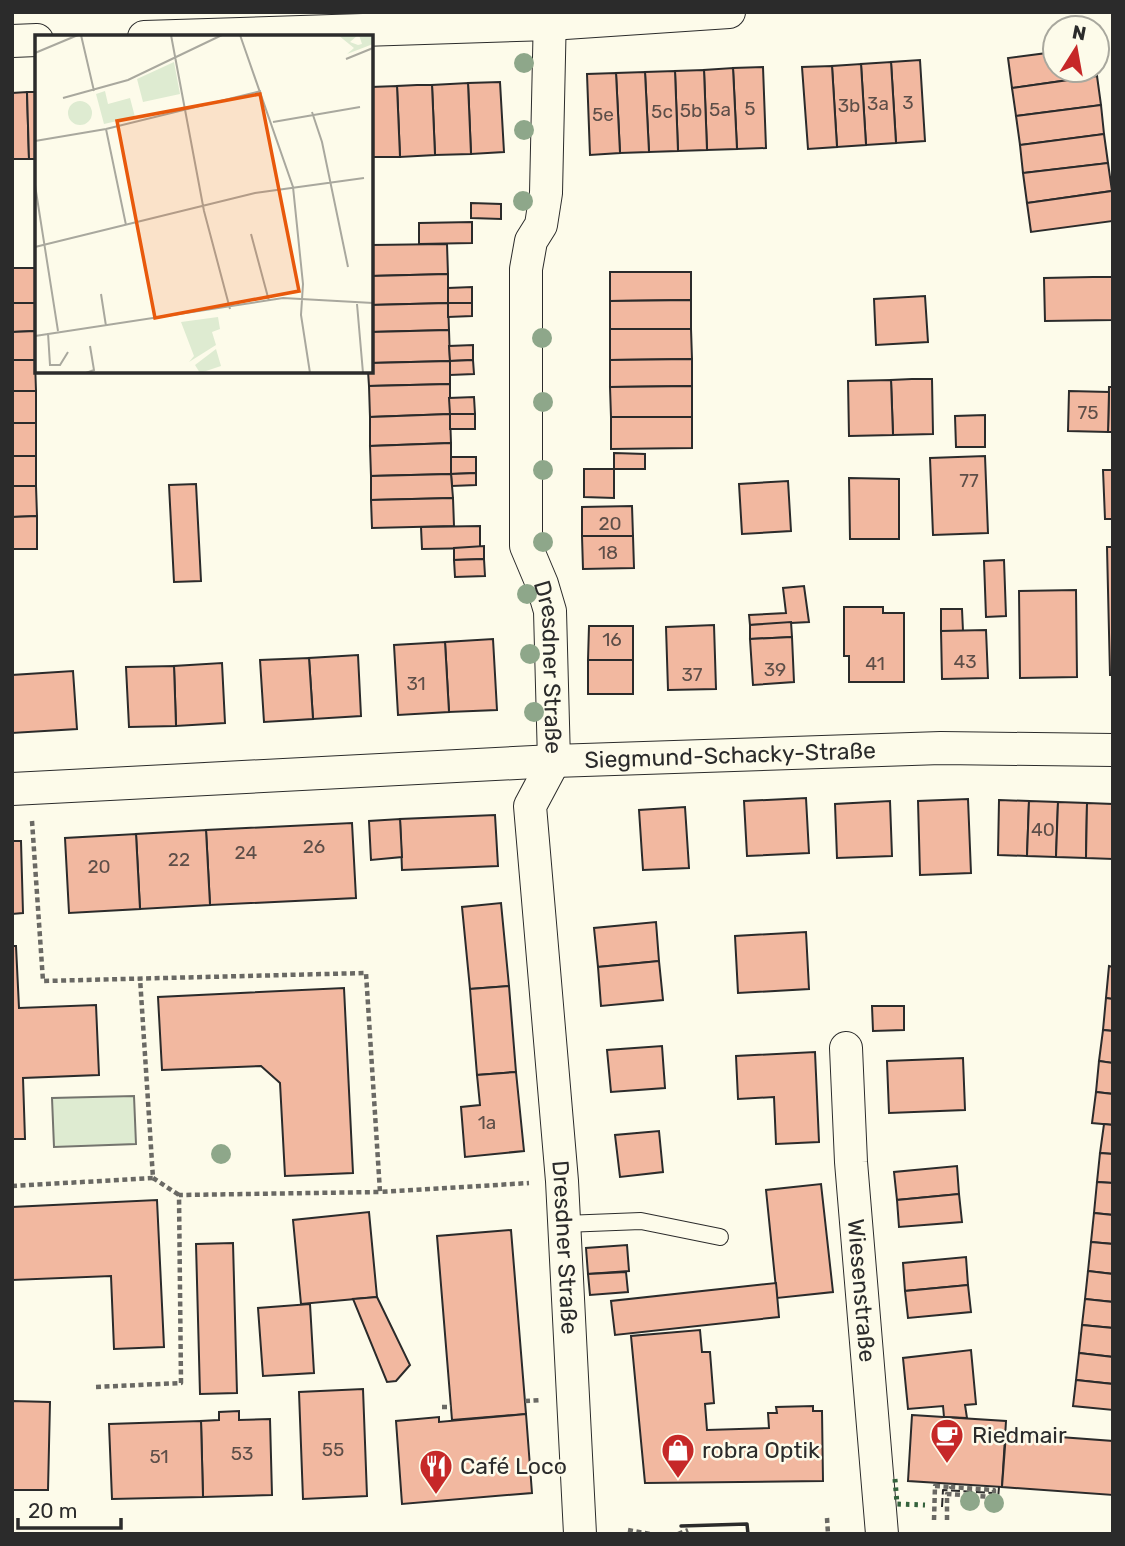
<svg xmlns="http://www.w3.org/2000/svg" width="1125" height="1546" viewBox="0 0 1125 1546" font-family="Rubik,sans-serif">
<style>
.green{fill:#deebd1;stroke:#74746e;stroke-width:2}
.building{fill:#f2b8a0;stroke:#2b2b2b;stroke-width:2}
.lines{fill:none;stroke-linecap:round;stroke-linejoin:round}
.lane-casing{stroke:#2b2b2b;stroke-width:18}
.street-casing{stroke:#2b2b2b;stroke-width:34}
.path{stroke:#6a6964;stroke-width:4.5;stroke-dasharray:5 3.5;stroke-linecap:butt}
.lane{stroke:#fdfbea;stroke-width:16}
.street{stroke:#fdfbea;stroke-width:32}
.hedge{stroke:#34623c;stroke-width:5;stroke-dasharray:3.5 5;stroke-linecap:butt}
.fence{stroke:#2b2b2b;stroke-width:2;stroke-dasharray:9 3.5;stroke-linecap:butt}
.wall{stroke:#2b2b2b;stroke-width:3.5}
.tree{fill:#8ea78a}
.labels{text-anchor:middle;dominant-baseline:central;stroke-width:5;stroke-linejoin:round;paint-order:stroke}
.number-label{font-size:19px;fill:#5d4e48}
.street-label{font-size:23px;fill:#2b2b2b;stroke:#fdfbea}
.poi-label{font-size:23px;fill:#2b2b2b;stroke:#fdfbea;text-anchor:start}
.inset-road{fill:none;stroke:#a9a89e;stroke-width:2}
.view{fill:#e8590c;fill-opacity:0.15;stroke:#e8590c;stroke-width:3.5}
.inset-edge{fill:none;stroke:#2b2b2b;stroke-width:3.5}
</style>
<rect width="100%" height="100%" fill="#fdfbea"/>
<!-- green -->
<path class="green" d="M 134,1096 L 136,1144 L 54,1147 L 52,1098 Z"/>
<!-- building -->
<g class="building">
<path d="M 1055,52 L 1055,70 L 1096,70 L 1097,76 L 1012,88 L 1008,58 Z"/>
<path d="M 920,60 L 925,141 L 896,143 L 891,62 Z"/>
<path d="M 891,62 L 896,143 L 866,145 L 861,64 Z"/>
<path d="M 861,64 L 866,145 L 837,147 L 832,66 Z"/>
<path d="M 832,66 L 837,147 L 808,149 L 802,67 Z"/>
<path d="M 763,67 L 766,148 L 737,149 L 733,68 Z"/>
<path d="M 733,68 L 737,149 L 707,150 L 704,70 Z"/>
<path d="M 704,70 L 707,150 L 678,151 L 675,71 Z"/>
<path d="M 675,71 L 678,151 L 649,152 L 645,72 Z"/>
<path d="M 645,72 L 649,152 L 620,153 L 616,73 Z"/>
<path d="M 616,73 L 620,153 L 590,155 L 587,74 Z"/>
<path d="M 1097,76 L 1101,105 L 1016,116 L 1012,88 Z"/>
<path d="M 500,82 L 504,152 L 471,154 L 468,83 Z"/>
<path d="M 468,83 L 471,154 L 435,155 L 432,85 Z"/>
<path d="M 417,85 L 432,85 L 435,155 L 400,157 L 397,86 Z"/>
<path d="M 397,86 L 400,157 L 371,157 L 371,87 Z"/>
<path d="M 27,92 L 29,159 L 12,159 L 12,93 Z"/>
<path d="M 27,92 L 37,92 L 37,159 L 29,159 Z"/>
<path d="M 1101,105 L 1104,134 L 1020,145 L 1016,116 Z"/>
<path d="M 1104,134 L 1108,163 L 1023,173 L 1020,145 Z"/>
<path d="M 1108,163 L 1112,191 L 1027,203 L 1023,173 Z"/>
<path d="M 1112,191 L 1113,221 L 1031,232 L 1027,203 Z"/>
<path d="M 471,203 L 501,204 L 501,219 L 471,218 Z"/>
<path d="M 472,222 L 472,243 L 419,244 L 419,223 Z"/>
<path d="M 447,244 L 448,274 L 371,276 L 371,245 Z"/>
<rect x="12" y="268" width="23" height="35"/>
<path d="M 610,272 L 691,272 L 691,300 L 610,301 Z"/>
<path d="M 448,274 L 448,303 L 371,305 L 371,276 Z"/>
<path d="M 1093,277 L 1113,277 L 1113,320 L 1045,321 L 1044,278 Z"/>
<path d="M 472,287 L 472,303 L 448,303 L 448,288 Z"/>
<path d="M 925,296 L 928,342 L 876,345 L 874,299 Z"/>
<path d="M 691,300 L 691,329 L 610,329 L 610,301 Z"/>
<path d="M 12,303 L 35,303 L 35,331 L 12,332 Z"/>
<path d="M 448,303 L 449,330 L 371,332 L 371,305 Z"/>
<path d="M 448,303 L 472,303 L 472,316 L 448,317 Z"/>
<path d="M 610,329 L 691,329 L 692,359 L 610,360 Z"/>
<path d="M 449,330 L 450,361 L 371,363 L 371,332 Z"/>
<path d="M 35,331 L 35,360 L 12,360 L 12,332 Z"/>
<path d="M 473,345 L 473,360 L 450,361 L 449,346 Z"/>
<path d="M 692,359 L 692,386 L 610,387 L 610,360 Z"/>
<path d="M 12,360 L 35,360 L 36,391 L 12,391 Z"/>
<path d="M 473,360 L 474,374 L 450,375 L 450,361 Z"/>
<path d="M 450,361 L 450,384 L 369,386 L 368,371 L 371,371 L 371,363 Z"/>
<path d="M 912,379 L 932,379 L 933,434 L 893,435 L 891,380 Z"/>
<path d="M 891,380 L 893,435 L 849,436 L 848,381 Z"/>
<path d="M 450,384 L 450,414 L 370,417 L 369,386 Z"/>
<path d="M 692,386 L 692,417 L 611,417 L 610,387 Z"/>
<path d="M 1109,387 L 1113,387 L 1113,432 L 1108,432 Z"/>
<rect x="12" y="391" width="24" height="32"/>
<path d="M 1069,391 L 1109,392 L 1108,432 L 1068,431 Z"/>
<path d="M 474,397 L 475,414 L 450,414 L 449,398 Z"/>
<path d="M 450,414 L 451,443 L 370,446 L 370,417 Z"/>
<rect x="450" y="414" width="25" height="15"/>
<path d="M 985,415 L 985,447 L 956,447 L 955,416 Z"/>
<path d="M 611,417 L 692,417 L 692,448 L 611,449 Z"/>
<rect x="12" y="423" width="24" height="33"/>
<path d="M 451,443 L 451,474 L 371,476 L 370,446 Z"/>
<path d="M 614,453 L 645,454 L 645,469 L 614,469 Z"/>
<rect x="12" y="456" width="24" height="30"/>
<path d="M 985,456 L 988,533 L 933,535 L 930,458 Z"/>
<path d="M 451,457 L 476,457 L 476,473 L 451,474 Z"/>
<path d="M 584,469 L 614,469 L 614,498 L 584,497 Z"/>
<path d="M 1103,470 L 1113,470 L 1113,519 L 1105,519 Z"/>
<path d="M 476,473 L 476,485 L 452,486 L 451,474 Z"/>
<path d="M 451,474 L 453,498 L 371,500 L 371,476 Z"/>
<path d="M 849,478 L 899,479 L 899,539 L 850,539 Z"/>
<path d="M 788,481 L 791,531 L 742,534 L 739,484 Z"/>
<path d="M 196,484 L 201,581 L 174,582 L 169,485 Z"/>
<path d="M 12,486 L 36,486 L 37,516 L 12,517 Z"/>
<path d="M 453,498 L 454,526 L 372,528 L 371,500 Z"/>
<path d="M 632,506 L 633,536 L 582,536 L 582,507 Z"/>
<path d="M 37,516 L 37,549 L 12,549 L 12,517 Z"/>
<path d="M 480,526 L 480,548 L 422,549 L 421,527 Z"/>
<path d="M 582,536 L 633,536 L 634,568 L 583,569 Z"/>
<path d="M 484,546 L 484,559 L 454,560 L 454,548 Z"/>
<path d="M 1107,547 L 1113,547 L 1113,675 L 1110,675 Z"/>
<path d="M 484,559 L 485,576 L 455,577 L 454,560 Z"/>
<path d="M 1004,560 L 1006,616 L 986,617 L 984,561 Z"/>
<path d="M 804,586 L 809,622 L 750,625 L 749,615 L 786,613 L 783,588 Z"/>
<path d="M 1076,590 L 1077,677 L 1020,678 L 1019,591 Z"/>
<path d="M 844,607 L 883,607 L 883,613 L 904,613 L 904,682 L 849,682 L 849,656 L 844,656 Z"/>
<path d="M 941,609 L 962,609 L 963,631 L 941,631 Z"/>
<path d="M 791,622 L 792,637 L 750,639 L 750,625 Z"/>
<path d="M 714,625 L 716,689 L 668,690 L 666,627 Z"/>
<path d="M 589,626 L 633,626 L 633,660 L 588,660 Z"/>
<path d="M 986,630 L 988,678 L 942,679 L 941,631 Z"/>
<path d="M 792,637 L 794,682 L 753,685 L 750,639 Z"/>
<path d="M 493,639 L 497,710 L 449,712 L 445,642 Z"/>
<path d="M 445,642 L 449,712 L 398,715 L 394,645 Z"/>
<path d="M 358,655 L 361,716 L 313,719 L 309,658 Z"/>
<path d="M 309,658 L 313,719 L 264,722 L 260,660 Z"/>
<rect x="588" y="660" width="45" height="34"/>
<path d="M 222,663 L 225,723 L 176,726 L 174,666 Z"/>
<path d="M 174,666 L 176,726 L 129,727 L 126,667 Z"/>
<path d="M 73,671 L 77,729 L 12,733 L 12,675 Z"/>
<path d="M 806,798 L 809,853 L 747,856 L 744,801 Z"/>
<path d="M 968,799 L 971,873 L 920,875 L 918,801 Z"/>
<path d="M 999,800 L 1029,801 L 1027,856 L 998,855 Z"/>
<path d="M 890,801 L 892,856 L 837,858 L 835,804 Z"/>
<path d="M 1029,801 L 1058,802 L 1056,857 L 1027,856 Z"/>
<path d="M 1058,802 L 1087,803 L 1086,858 L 1056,857 Z"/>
<path d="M 1087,803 L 1113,804 L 1113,859 L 1086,858 Z"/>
<path d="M 685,807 L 689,868 L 643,870 L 639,810 Z"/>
<path d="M 495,815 L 498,866 L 402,870 L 400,819 Z"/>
<path d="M 400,819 L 402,857 L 371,860 L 369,821 Z"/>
<path d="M 352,823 L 356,898 L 210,905 L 206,830 Z"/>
<path d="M 206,830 L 210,905 L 140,909 L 136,834 Z"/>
<path d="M 136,834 L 140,909 L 69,913 L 65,838 Z"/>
<path d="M 12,841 L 21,841 L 23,913 L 12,914 Z"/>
<path d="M 501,903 L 509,986 L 470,989 L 462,907 Z"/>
<path d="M 656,922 L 659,961 L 598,967 L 594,928 Z"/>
<path d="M 806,932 L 809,989 L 738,993 L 735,936 Z"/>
<path d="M 12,946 L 16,946 L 19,1008 L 96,1005 L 99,1075 L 23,1078 L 25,1139 L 12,1139 Z"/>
<path d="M 659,961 L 663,1000 L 601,1006 L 598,967 Z"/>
<path d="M 1109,966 L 1113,967 L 1113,999 L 1106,998 Z"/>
<path d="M 509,986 L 516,1072 L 477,1075 L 470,989 Z"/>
<path d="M 344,988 L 353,1173 L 285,1176 L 280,1083 L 261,1066 L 162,1070 L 158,997 Z"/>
<path d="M 1106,998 L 1113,999 L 1113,1031 L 1103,1030 Z"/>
<path d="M 872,1006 L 904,1006 L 904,1030 L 873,1031 Z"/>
<path d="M 1103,1030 L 1113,1031 L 1113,1063 L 1099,1061 Z"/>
<path d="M 662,1046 L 665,1088 L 611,1092 L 607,1050 Z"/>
<path d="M 815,1052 L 819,1142 L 776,1144 L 774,1097 L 738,1099 L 736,1056 Z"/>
<path d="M 963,1058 L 965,1110 L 889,1113 L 887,1061 Z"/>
<path d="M 1099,1061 L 1113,1063 L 1113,1094 L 1096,1092 Z"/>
<path d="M 516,1072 L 524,1151 L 465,1157 L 461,1107 L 480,1105 L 477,1075 Z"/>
<path d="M 1096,1092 L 1113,1094 L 1113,1125 L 1092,1123 Z"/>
<path d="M 1104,1124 L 1113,1125 L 1113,1154 L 1100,1153 Z"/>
<path d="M 659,1131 L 663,1172 L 620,1177 L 615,1135 Z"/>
<path d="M 1100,1153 L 1113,1154 L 1113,1183 L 1097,1182 Z"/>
<path d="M 957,1166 L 959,1194 L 897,1200 L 894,1172 Z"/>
<path d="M 1097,1182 L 1113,1183 L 1113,1215 L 1094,1213 Z"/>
<path d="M 821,1184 L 833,1292 L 777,1298 L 766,1190 Z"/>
<path d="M 959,1194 L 962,1222 L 899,1227 L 897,1200 Z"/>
<path d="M 157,1200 L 164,1347 L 114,1349 L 111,1276 L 12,1280 L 12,1207 Z"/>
<path d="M 369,1212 L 377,1297 L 301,1304 L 293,1220 Z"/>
<path d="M 1094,1213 L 1113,1215 L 1113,1244 L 1091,1242 Z"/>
<path d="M 511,1230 L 526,1414 L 452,1420 L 437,1236 Z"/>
<path d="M 1091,1242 L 1113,1244 L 1113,1274 L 1088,1271 Z"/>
<path d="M 233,1243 L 237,1393 L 200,1394 L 196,1244 Z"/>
<path d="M 627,1245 L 629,1271 L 588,1274 L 586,1248 Z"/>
<path d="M 966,1257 L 968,1285 L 905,1291 L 903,1263 Z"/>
<path d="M 1088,1271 L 1113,1274 L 1113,1302 L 1085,1299 Z"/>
<path d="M 626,1272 L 628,1292 L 590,1295 L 588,1274 Z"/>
<path d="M 776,1283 L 779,1317 L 615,1335 L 611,1301 Z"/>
<path d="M 968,1285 L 971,1312 L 908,1318 L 905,1291 Z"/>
<path d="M 377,1297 L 410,1365 L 396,1381 L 387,1382 L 353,1299 Z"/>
<path d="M 1085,1299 L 1113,1302 L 1113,1328 L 1082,1325 Z"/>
<path d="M 310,1304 L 314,1373 L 263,1376 L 258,1308 Z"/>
<path d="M 1082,1325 L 1113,1328 L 1113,1357 L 1079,1353 Z"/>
<path d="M 700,1330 L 702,1352 L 710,1352 L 714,1403 L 705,1404 L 707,1430 L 769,1428 L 768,1413 L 777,1413 L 776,1407 L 813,1406 L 813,1411 L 822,1411 L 823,1481 L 645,1483 L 631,1336 Z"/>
<path d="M 971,1350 L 976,1404 L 965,1405 L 967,1418 L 944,1417 L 943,1406 L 908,1409 L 903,1358 Z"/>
<path d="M 1079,1353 L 1113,1357 L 1113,1384 L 1076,1380 Z"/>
<path d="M 1076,1380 L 1113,1384 L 1113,1410 L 1073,1406 Z"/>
<path d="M 363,1389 L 367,1496 L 303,1499 L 299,1392 Z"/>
<path d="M 12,1401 L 50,1402 L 48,1490 L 12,1490 Z"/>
<path d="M 239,1411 L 239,1420 L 270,1419 L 272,1495 L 203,1497 L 201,1421 L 219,1420 L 219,1412 Z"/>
<path d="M 526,1414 L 532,1493 L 402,1504 L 396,1421 L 439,1417 L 439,1422 Z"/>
<path d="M 912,1415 L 1006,1421 L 1002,1487 L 908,1481 Z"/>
<path d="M 201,1421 L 203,1497 L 112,1499 L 109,1424 Z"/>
<path d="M 1006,1433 L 1113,1441 L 1113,1495 L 1002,1487 Z"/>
</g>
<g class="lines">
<defs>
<path id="lane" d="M 564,1224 L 641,1221 L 720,1237"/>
<g id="street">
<path id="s1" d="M 550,12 L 546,193 L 541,225 L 531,241 L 526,269 L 526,546 L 542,584 L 550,611 L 554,761 L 530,806 L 562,1181 L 580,1534"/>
<path d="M 144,37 L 550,24 L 729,12"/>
<path d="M 12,41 L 37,40"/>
<path id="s2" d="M 12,789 L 554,761 L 941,748 L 1113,750"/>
<path id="s3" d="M 846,1048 L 851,1162 L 882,1534"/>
</g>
</defs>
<!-- lane casing -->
<use href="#lane" class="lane-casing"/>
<!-- street casing -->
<use href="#street" class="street-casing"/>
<!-- path -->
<g class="path">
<path d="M 32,821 L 43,981 L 366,973 L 380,1192 L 529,1183"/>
<path d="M 153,1178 L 179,1195"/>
<path d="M 12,1186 L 153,1178 L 140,978"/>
<path d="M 96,1387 L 181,1383 L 179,1195 L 380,1192"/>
<path d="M 525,1401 L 541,1400"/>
<path d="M 442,1407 L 451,1407"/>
<path d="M 827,1518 L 828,1534"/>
<path d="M 934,1520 L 935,1486 L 951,1487"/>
<path d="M 947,1520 L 947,1494 L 994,1497 L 994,1490 L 951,1487 L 951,1484"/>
<path d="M 628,1530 L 650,1534"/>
<path d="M 678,1534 L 688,1530"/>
</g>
<!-- lane -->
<use href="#lane" class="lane"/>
<!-- street -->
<use href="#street" class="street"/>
<!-- hedge -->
<path class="hedge" d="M 895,1479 L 897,1504 L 925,1505"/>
<!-- fence -->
<g class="fence">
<path d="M 990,1498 L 998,1499 L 999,1487"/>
<path d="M 942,1507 L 943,1490 L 992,1493"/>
</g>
<!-- wall -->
<path class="wall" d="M 681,1526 L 747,1524 L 748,1534"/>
</g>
<!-- trees -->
<g class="tree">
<circle cx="524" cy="63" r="10"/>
<circle cx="524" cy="130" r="10"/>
<circle cx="523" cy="201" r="10"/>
<circle cx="542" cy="338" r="10"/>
<circle cx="543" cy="402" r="10"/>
<circle cx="543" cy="470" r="10"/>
<circle cx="543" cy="542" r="10"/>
<circle cx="527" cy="594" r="10"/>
<circle cx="530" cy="654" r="10"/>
<circle cx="534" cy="712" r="10"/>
<circle cx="221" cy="1154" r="10"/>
<circle cx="970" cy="1501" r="10"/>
<circle cx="994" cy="1503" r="10"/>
</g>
<!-- icons -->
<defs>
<symbol id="cafe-pin" viewBox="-11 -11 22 30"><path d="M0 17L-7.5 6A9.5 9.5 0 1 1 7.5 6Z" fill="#c62828" stroke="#fdfbea"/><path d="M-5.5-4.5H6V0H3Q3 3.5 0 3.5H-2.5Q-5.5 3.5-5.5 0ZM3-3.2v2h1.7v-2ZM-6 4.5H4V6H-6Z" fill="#fff"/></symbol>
<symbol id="shop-pin" viewBox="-11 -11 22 30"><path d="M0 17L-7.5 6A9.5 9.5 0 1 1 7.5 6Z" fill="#c62828" stroke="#fdfbea"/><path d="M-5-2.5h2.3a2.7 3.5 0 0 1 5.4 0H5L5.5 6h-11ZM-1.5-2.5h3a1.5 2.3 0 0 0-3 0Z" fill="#fff"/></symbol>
<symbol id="restaurant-pin" viewBox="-11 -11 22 30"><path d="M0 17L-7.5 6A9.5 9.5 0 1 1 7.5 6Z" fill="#c62828" stroke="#fdfbea"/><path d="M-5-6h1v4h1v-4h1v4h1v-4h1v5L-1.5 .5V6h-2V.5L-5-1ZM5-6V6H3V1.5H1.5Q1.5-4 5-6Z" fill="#fff"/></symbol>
</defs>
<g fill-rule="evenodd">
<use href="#cafe-pin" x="928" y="1416" width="38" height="52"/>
<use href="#shop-pin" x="659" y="1431" width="38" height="52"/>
<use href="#restaurant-pin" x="417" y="1447" width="38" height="52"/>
</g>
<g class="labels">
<!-- number labels -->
<g class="number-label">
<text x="908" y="102">3</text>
<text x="878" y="103">3a</text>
<text x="849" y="105">3b</text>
<text x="750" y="108">5</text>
<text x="720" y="109">5a</text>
<text x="691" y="110">5b</text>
<text x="662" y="111">5c</text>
<text x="603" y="114">5e</text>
<text x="1088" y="412">75</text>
<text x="969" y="480">77</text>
<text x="610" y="523">20</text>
<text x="608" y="552">18</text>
<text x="612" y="639">16</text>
<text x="965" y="661">43</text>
<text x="875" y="663">41</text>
<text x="775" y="669">39</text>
<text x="692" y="674">37</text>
<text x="416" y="683">31</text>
<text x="1043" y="829">40</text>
<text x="314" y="846">26</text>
<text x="246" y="852">24</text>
<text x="179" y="859">22</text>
<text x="99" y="866">20</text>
<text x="487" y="1122">1a</text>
<text x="333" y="1449">55</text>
<text x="242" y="1453">53</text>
<text x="159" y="1456">51</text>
</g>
<!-- street labels -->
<g class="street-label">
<text stroke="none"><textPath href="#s1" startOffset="663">Dresdner Straße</textPath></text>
<text stroke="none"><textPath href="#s2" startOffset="719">Siegmund-Schacky-Straße</textPath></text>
<text stroke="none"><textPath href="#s1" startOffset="1251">Dresdner Straße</textPath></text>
<text stroke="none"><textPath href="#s3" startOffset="243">Wiesenstraße</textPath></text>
</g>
<!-- poi labels -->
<g class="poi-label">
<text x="972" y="1435">Riedmair</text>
<text x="702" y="1450">robra Optik</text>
<text x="460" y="1466">Café Loco</text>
</g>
</g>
<!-- overview -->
<g transform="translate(35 35)">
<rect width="338" height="338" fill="#fdfbea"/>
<path d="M 303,0 L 323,0 L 315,7 L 323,10 L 327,9 L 324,0 L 338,0 L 338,9 L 312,19 L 319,13 ZM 139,27 L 145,59 L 108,67 L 102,44 ZM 70,56 L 73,69 L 95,63 L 100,82 L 69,89 L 61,59 ZM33 78a12 12 0 1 1 24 0a12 12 0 1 1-24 0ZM 183,282 L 185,294 L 177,297 L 181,310 L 154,327 L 159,321 L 146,287 ZM 181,314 L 186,331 L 165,338 L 160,330 Z" fill="#deebd1"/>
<path class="inset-road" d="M 46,0 L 59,56M 136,0 L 169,176 L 195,274M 205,0 L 258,152 L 268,249 L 266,280 L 275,338M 0,18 L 43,0M 311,24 L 338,13M 28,63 L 93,45 L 187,0M 277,77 L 287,107 L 313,232M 238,87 L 325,72M 71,94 L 91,190M 0,106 L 71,94 L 226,56M 0,150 L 23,296M 216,199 L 234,266M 0,212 L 220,158 L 329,143M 66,259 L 71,291M 322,269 L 328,338M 13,298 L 15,330 L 25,330 L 33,317M 0,301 L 248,263 L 338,268M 51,338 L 59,335 L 55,311"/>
<path class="view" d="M 225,59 L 264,256 L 120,283 L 82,86 Z"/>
<rect width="338" height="338" class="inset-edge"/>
</g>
<!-- border -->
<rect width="1125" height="1546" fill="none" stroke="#2b2b2b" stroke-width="28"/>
<!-- north arrow -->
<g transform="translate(1076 49) rotate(11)"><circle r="33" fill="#fdfbea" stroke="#a9a89e" stroke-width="2"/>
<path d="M0-5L12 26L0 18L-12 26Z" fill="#c62828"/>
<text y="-10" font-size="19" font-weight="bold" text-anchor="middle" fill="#2b2b2b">N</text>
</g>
<!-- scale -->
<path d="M18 1518v10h103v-10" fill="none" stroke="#2b2b2b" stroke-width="3.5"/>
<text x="28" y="1518" font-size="21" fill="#2b2b2b" stroke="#fdfbea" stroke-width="5" paint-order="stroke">20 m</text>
</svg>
